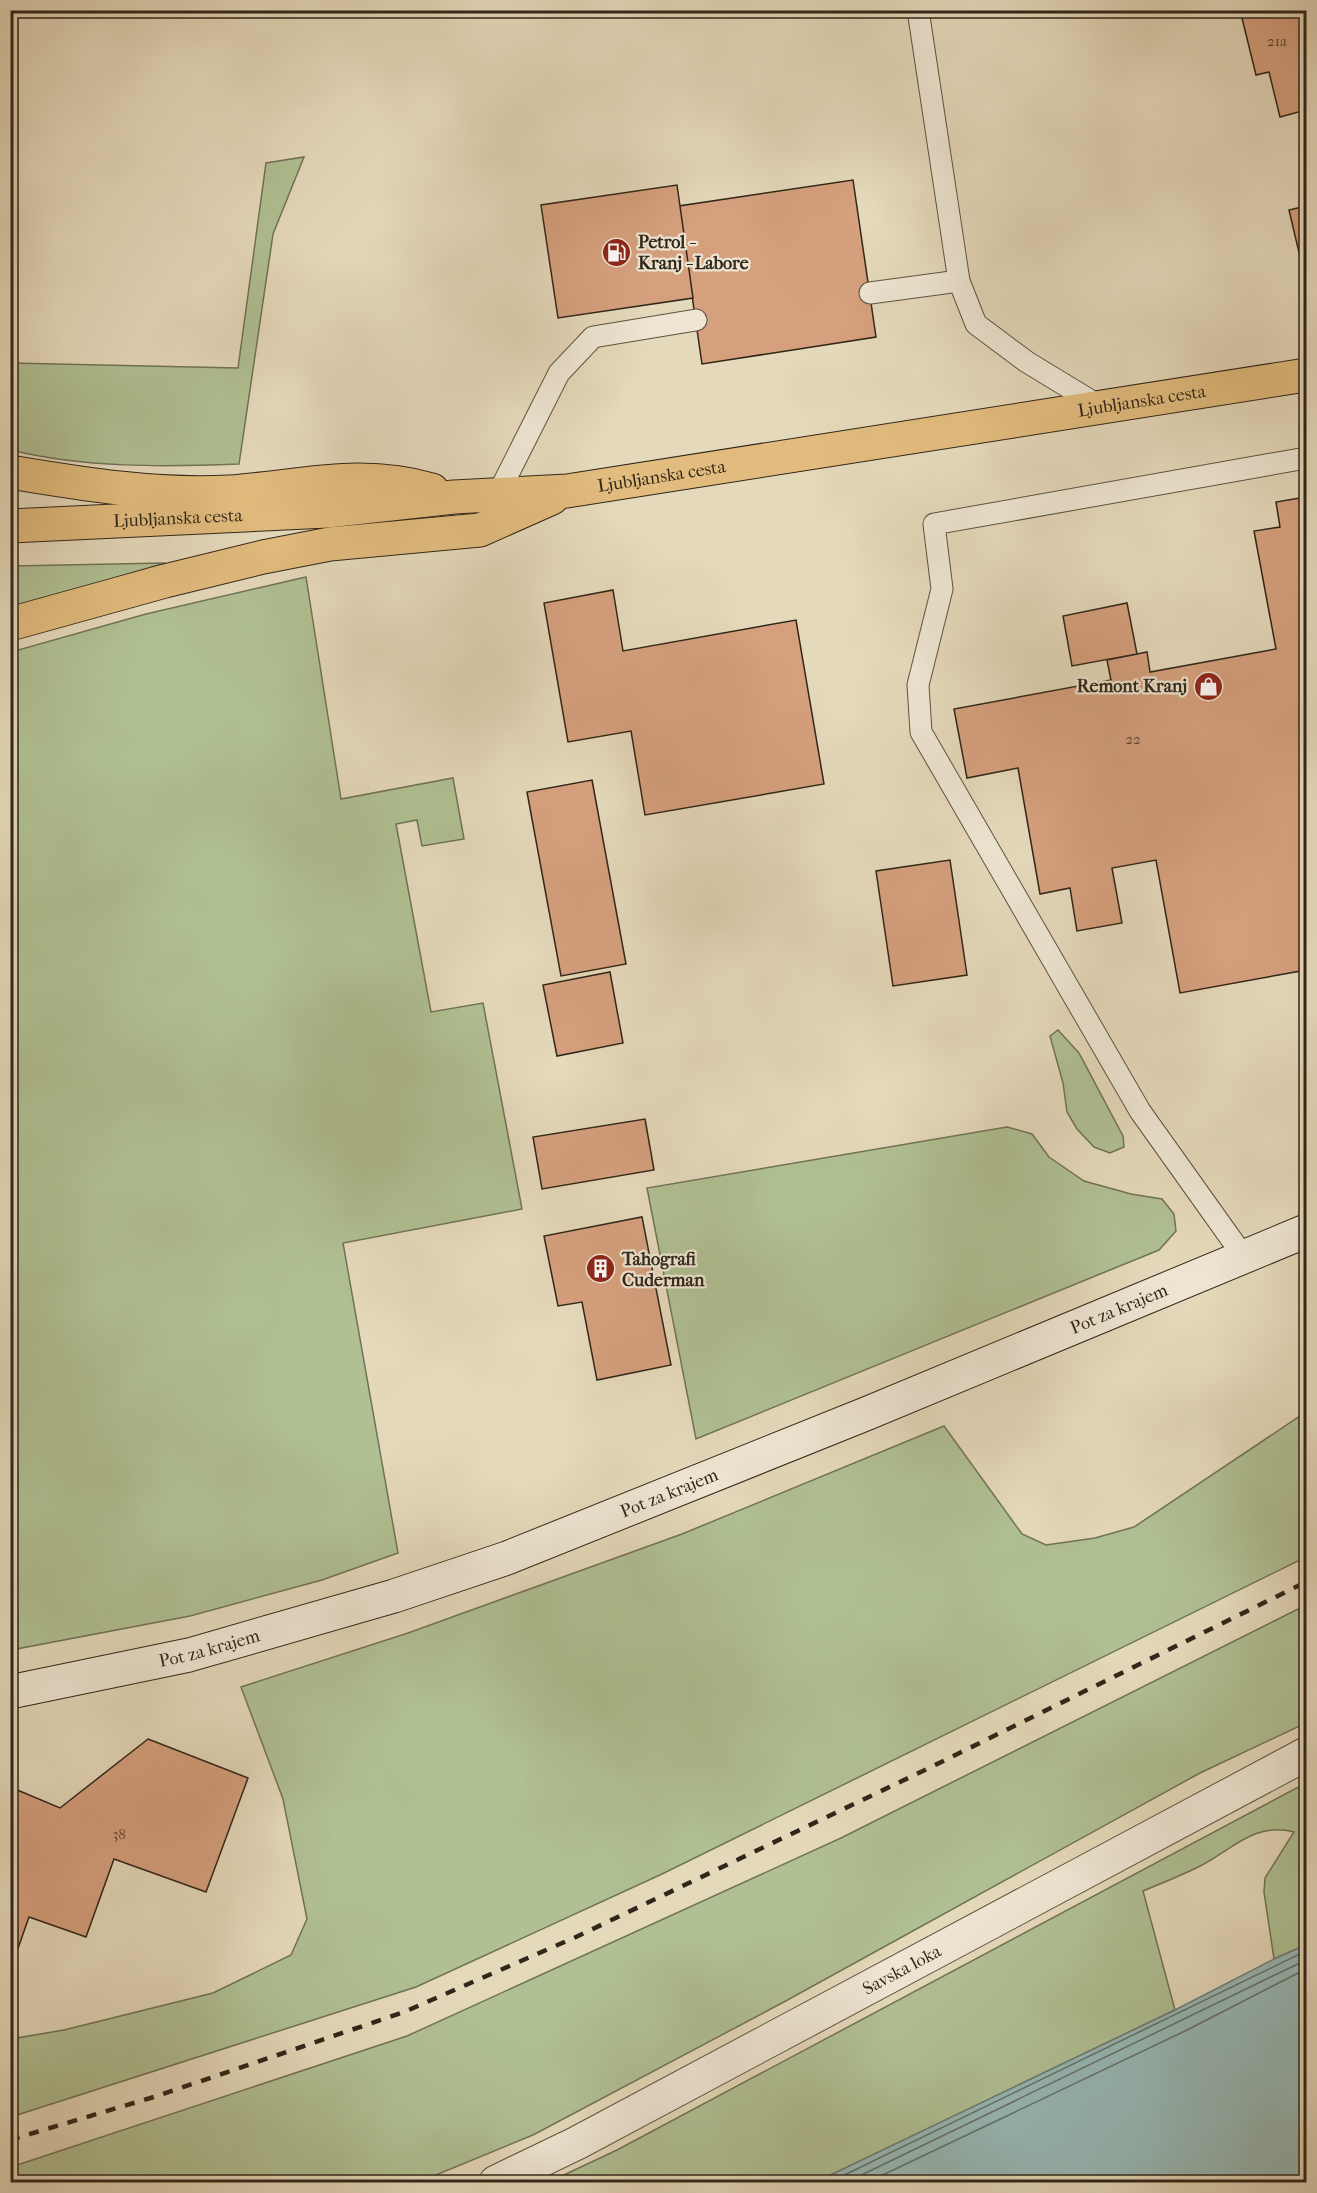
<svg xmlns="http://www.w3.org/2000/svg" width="1317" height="2193" viewBox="0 0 1317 2193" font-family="'IM FELL French Canon',serif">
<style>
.green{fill:#b0c093;stroke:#707356;stroke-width:1.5}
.water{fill:#97b9b7;stroke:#6e7e78;stroke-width:1.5}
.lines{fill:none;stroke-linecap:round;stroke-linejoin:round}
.shore{stroke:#647068;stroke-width:1.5}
.building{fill:#d6a07e;stroke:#302619;stroke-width:1.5}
.lane-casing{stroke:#5d5342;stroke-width:23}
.street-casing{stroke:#5d5342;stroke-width:35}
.secondary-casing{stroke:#302619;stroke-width:35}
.primary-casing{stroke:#302619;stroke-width:35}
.lane{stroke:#eee6d3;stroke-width:21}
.street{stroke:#eee6d3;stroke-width:33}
.secondary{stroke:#eee6d3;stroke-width:33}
.primary{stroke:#e2bc7e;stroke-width:33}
.rail{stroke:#302619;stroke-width:4.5;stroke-dasharray:10 10;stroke-linecap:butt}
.labels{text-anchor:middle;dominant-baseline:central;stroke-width:4.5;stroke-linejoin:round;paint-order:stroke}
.number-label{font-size:15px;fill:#5a4432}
.poi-label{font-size:18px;font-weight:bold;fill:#302619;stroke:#eee6d3;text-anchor:start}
.street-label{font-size:18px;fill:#302619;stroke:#eee6d3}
</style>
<rect width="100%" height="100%" fill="#e5d9bb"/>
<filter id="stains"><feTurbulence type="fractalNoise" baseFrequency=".00333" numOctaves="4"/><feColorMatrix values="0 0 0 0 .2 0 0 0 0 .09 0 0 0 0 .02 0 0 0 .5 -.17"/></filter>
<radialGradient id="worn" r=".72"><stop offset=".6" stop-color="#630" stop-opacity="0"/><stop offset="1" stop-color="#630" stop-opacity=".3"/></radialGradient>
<!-- green -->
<g class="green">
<path d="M 304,157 L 273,234 L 239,464 C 164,467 84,468 11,450 L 11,363 L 238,368 L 266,163 Z"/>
<path d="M 165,563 L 11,609 L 11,566 Z"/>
<path d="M 306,577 L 341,799 L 453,778 L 464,839 L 422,846 L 417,820 L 396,824 L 431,1012 L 483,1003 L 522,1209 L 343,1243 L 398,1553 L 322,1580 L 190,1616 L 11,1650 L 11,652 L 146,614 Z"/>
<path d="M 1058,1030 L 1079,1053 L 1123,1136 L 1124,1147 L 1110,1153 L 1094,1147 L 1077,1129 L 1067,1112 L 1063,1083 L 1050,1036 Z"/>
<path d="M 1007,1127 L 1032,1134 L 1049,1157 L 1084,1181 L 1131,1194 L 1162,1199 L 1174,1214 L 1176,1231 L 1159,1250 L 696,1439 L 647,1188 Z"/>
<path d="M 1306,1412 L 1306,1557 L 662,1874 L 416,1987 L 11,2117 L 11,2039 L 64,2030 L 213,1993 L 291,1955 L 307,1919 L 283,1799 L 241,1687 L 408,1633 L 682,1534 L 944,1426 L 1022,1534 L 1046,1545 L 1095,1538 L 1134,1527 Z"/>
<path d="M 1306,1605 L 1306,1723 L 1200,1773 L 782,2003 L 533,2135 L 419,2182 L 11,2182 L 11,2167 L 407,2036 L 841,1838 Z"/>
<path d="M 1306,1783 L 1306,1945 L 1274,1959 L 1264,1892 L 1265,1878 L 1294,1832 C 1255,1822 1234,1848 1202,1865 C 1183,1875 1162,1883 1143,1891 L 1175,2010 L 816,2182 L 549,2182 L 617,2150 Z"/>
</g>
<!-- water -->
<path class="water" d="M 1306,1945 L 1306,2182 L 816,2182 L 1175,2010 L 1274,1959 Z"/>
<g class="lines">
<!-- shore -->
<g class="shore">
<path d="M 830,2182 L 1306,1951"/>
<path d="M 847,2182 L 1306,1960"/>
<path d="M 868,2182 L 1185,2031 L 1306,1969"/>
</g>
</g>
<!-- building -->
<g class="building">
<path d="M 1240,10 L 1306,10 L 1306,110 L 1280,117 L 1269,72 L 1256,75 Z"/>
<path d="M 853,180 L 876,337 L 702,364 L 679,206 Z"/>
<path d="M 677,185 L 693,298 L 558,318 L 541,205 Z"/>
<path d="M 1306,206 L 1306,278 L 1305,278 L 1289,210 Z"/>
<path d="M 1306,497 L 1306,970 L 1180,993 L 1156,860 L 1112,868 L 1122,923 L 1077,931 L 1070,888 L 1040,894 L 1018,768 L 967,778 L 954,709 L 1111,680 L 1107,660 L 1147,652 L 1150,672 L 1276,649 L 1254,531 L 1280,527 L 1276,502 Z"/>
<path d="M 613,590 L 623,651 L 796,620 L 824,784 L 645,815 L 631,731 L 568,742 L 544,603 Z"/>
<path d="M 1127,603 L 1137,654 L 1072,666 L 1063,616 Z"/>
<path d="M 592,780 L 626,964 L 561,976 L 527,792 Z"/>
<path d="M 950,860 L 967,975 L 893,986 L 876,871 Z"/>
<path d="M 610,972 L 623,1043 L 557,1056 L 543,985 Z"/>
<path d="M 645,1119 L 654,1170 L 542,1189 L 533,1137 Z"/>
<path d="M 642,1217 L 671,1365 L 597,1380 L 582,1302 L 558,1306 L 544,1236 Z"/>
<path d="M 148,1739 L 248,1778 L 206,1892 L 114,1859 L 86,1937 L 29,1917 L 10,1971 L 10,1787 L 60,1808 Z"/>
</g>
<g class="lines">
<defs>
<g id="lane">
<path d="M 918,10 L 959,281 L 976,324 L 1027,362 L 1101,407"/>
<path d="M 870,293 L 959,281"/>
<path d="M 498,494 L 559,373 L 593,337 L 696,320"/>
<path d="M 1244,1257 L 1140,1111 L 921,732 L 918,685 L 942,589 L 934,524 L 1306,458"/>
</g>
<g id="street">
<path id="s1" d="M 496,2182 L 577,2143 L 1306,1754"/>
</g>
<g id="secondary">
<path id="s2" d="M 10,1692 L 189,1655 L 394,1596 L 507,1558 L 868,1413 L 1306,1231"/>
</g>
<g id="primary">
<path d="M 10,472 C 82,484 156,496 229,492 C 301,487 360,469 432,490"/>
<path id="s3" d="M 10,526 L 327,511 L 454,497 L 567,491 L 1306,375"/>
<path d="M 10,624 L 165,581 L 263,557 L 330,544 L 480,530 L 552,498"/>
</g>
</defs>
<!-- lane casing -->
<use href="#lane" class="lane-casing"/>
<!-- street casing -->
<use href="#street" class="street-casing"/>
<!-- secondary casing -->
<use href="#secondary" class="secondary-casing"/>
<!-- primary casing -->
<use href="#primary" class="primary-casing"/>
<!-- lane -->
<use href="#lane" class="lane"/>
<!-- street -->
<use href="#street" class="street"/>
<!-- secondary -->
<use href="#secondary" class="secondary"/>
<!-- primary -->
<use href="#primary" class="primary"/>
<!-- rail -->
<path class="rail" d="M 10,2140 L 157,2096 L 404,2012 L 576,1937 L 925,1770 L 1306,1582"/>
</g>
<!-- icons -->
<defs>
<symbol id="fuel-disc" viewBox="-11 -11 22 22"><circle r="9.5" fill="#8f2418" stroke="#eee6d3"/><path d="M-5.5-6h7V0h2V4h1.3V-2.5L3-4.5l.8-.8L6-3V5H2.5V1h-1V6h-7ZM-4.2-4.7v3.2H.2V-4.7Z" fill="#fff"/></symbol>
<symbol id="shop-disc" viewBox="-11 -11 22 22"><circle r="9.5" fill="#8f2418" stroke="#eee6d3"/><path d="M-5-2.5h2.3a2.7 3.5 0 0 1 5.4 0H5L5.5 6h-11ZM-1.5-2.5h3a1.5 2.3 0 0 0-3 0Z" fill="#fff"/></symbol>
<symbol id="building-disc" viewBox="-11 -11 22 22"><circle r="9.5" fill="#8f2418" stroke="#eee6d3"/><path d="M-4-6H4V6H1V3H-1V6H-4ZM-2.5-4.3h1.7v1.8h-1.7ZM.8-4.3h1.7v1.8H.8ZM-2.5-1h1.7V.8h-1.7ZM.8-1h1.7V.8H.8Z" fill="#fff"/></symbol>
</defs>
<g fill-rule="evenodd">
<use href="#fuel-disc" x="600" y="236" width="33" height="33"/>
<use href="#shop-disc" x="1192" y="670" width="33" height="33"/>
<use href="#building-disc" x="584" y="1252" width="33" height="33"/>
</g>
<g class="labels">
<!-- number labels -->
<g class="number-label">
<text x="1277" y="41">21a</text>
<text x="1133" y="739">22</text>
<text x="119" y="1834">38</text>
</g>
<!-- poi labels -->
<g class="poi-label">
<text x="638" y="242">Petrol -<tspan x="638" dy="21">Kranj - Labore</tspan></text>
<text x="1187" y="686" text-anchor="end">Remont Kranj</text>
<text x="622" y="1259">Tahografi<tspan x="622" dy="21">Cuderman</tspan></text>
</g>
<!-- street labels -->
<g class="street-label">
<text stroke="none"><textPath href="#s3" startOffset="1140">Ljubljanska cesta</textPath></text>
<text stroke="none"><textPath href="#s3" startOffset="654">Ljubljanska cesta</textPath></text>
<text stroke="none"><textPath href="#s3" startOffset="168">Ljubljanska cesta</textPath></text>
<text stroke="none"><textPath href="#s2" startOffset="1176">Pot za krajem</textPath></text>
<text stroke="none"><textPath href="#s2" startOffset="690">Pot za krajem</textPath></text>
<text stroke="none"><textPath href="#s2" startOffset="204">Pot za krajem</textPath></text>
<text stroke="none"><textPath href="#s1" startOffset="458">Savska loka</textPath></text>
</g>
</g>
<!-- margin -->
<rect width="1317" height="2193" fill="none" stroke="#e5d9bb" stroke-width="36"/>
<rect x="12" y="12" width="1293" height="2169" fill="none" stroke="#302619" stroke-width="3"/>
<rect x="18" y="18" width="1281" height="2157" fill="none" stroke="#302619" stroke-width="1.5"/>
<rect width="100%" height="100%" filter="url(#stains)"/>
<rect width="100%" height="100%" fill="url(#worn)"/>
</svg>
